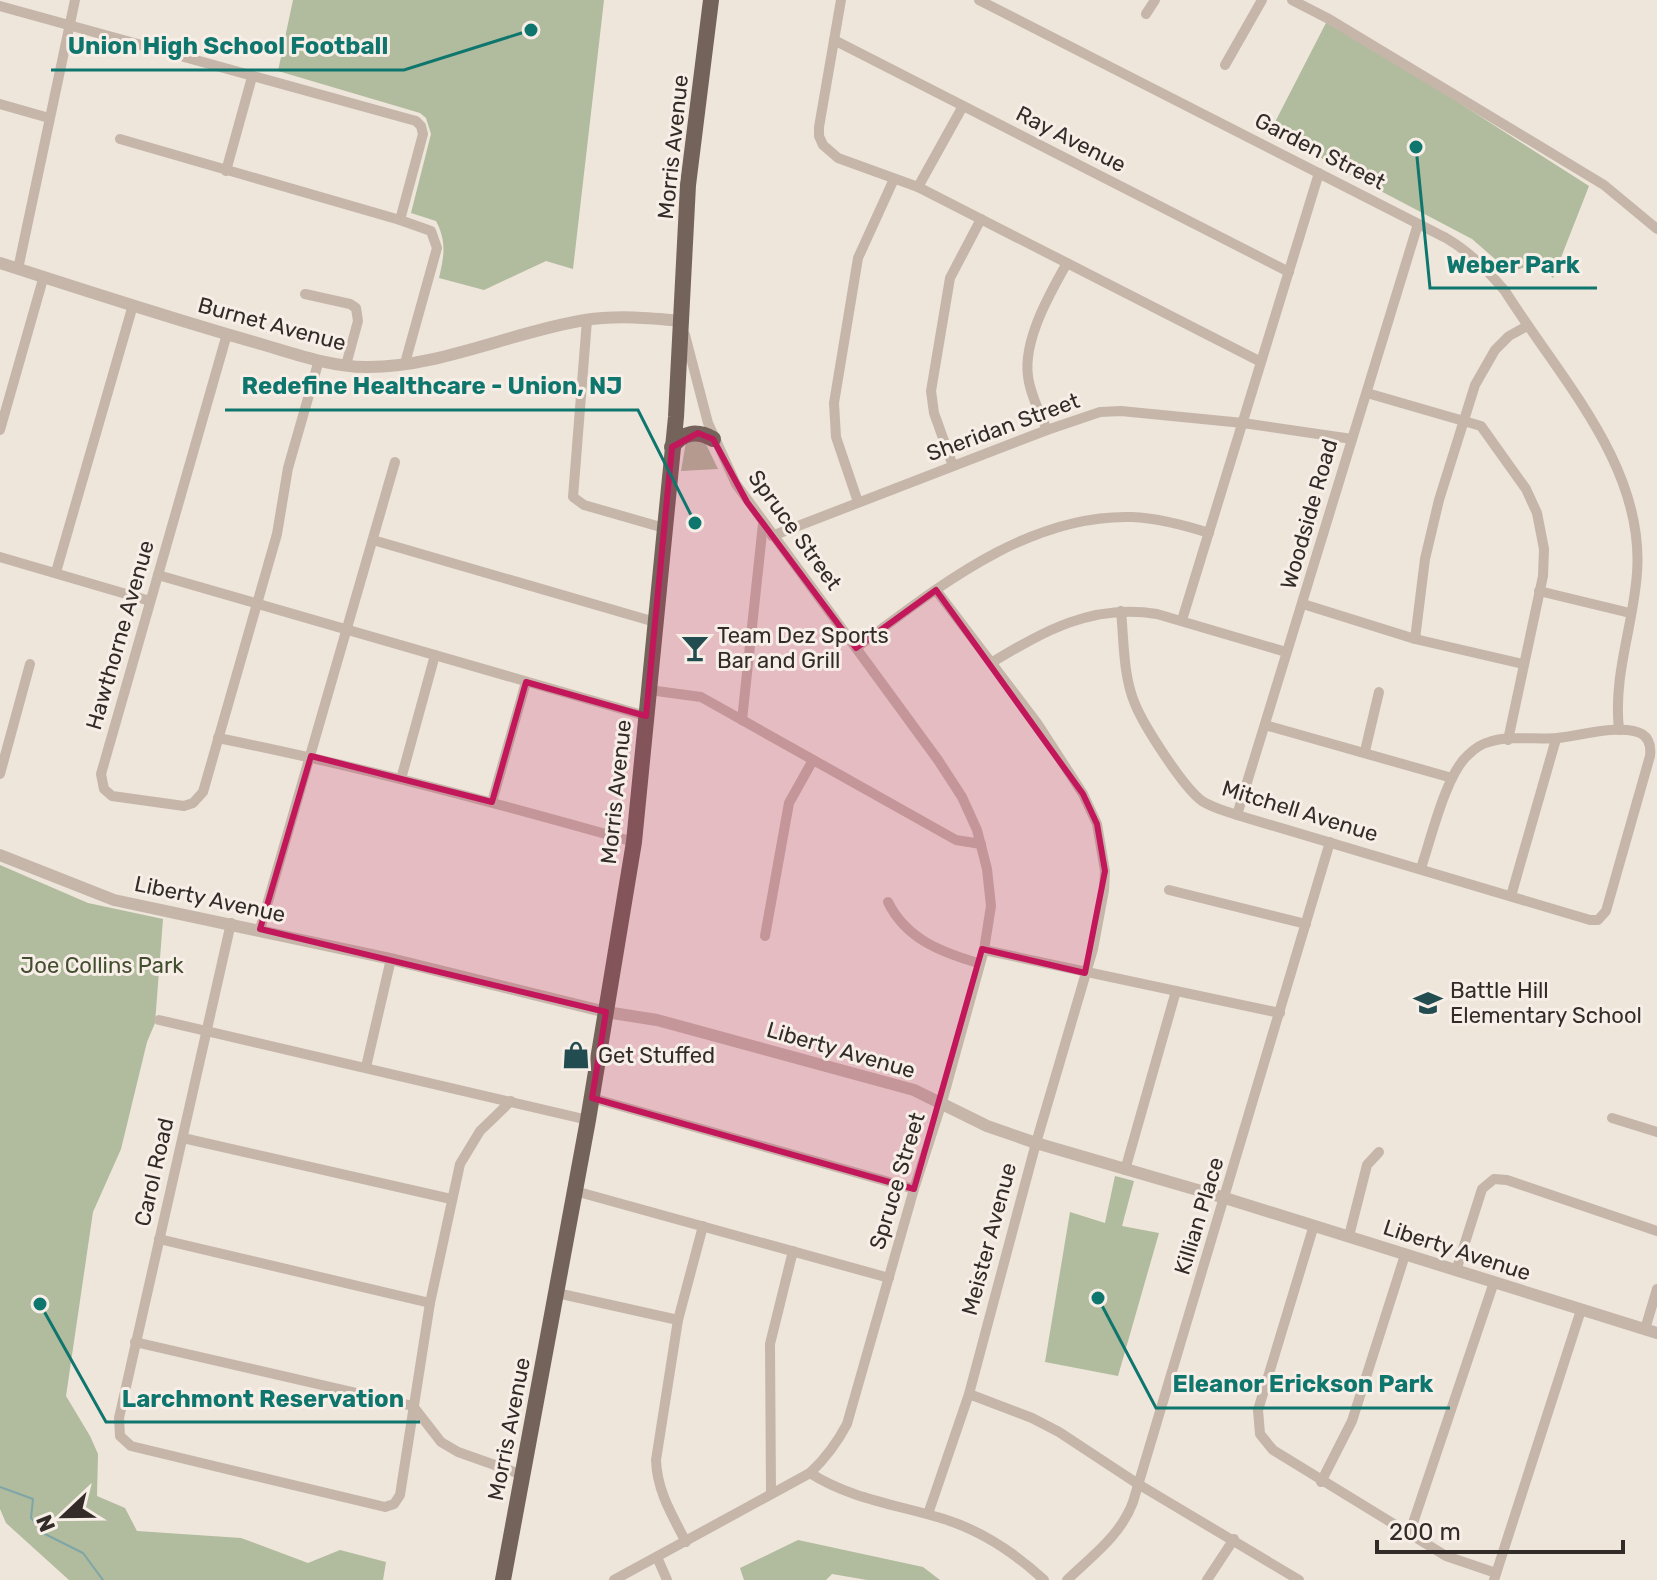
<svg xmlns="http://www.w3.org/2000/svg" width="1657" height="1580" viewBox="0 0 1657 1580" font-family="Rubik,sans-serif">
<style>
.green{fill:#b1bb9d}
.lines{fill:none;stroke-linecap:round;stroke-linejoin:round}
.stream{stroke:#7ea6a8;stroke-width:2}
.minor{stroke:#c5b6a9;stroke-width:10}
.tertiary{stroke:#c5b6a9;stroke-width:12}
.primary{stroke:#73635b;stroke-width:16}
.marked{fill:#c2185b;fill-opacity:0.2;stroke:#c2185b;stroke-width:6;stroke-linejoin:round}
.labels{text-anchor:middle;dominant-baseline:central;stroke-width:6;stroke-linejoin:round;paint-order:stroke}
.street-label{font-size:22px;fill:#332b28;stroke:#f7efe7}
.poi-label{font-size:22px;fill:#332b28;stroke:#f7efe7;text-anchor:start}
.park-label{font-size:22px;fill:#424e2f;stroke:#f7efe7}
.leader{fill:none;stroke:#0f766e;stroke-width:3}
.callout-dot{fill:#0f766e;stroke:#f7efe7;stroke-width:3}
.callout-label{font-size:24px;text-anchor:middle;font-weight:bold;fill:#0f766e;stroke:#f7efe7;stroke-width:6;stroke-linejoin:round;paint-order:stroke}
</style>
<rect width="100%" height="100%" fill="#eee5db"/>
<!-- green -->
<g class="green">
<path d="M 293,0 L 604,0 L 573,269 L 546,261 L 484,290 L 439,278 C 444,256 447,242 436,221 L 411,213 L 431,134 L 426,118 L 420,113 L 278,71 Z"/>
<path d="M 1328,19 L 1589,186 L 1553,278 L 1537,263 L 1510,272 L 1472,239 L 1335,167 L 1273,126 Z"/>
<path d="M 703,438 L 718,469 L 681,471 L 686,442 Z"/>
<path d="M 0,865 L 88,903 L 163,919 L 155,1023 L 147,1042 L 121,1149 L 93,1212 L 66,1396 L 90,1436 L 98,1454 L 97,1496 L 125,1508 L 137,1531 L 241,1538 L 308,1563 L 340,1550 L 386,1562 L 383,1580 L 69,1580 L 6,1523 L 0,1509 Z"/>
<path d="M 1115,1176 L 1134,1181 L 1122,1226 L 1159,1233 L 1118,1376 L 1045,1362 L 1070,1212 L 1105,1223 Z"/>
<path d="M 798,1540 L 923,1567 L 940,1580 L 867,1580 L 832,1574 L 826,1580 L 744,1580 L 740,1568 Z"/>
</g>
<g class="lines">
<!-- stream -->
<path class="stream" d="M 0,1487 L 33,1499 L 31,1518 L 43,1533 L 83,1553 L 103,1580"/>
<!-- minor -->
<g class="minor">
<path d="M 841,0 L 819,127 L 819,136 L 823,145 L 838,158 L 918,187 L 1261,362"/>
<path d="M 979,0 L 1446,238 C 1470,252 1487,270 1505,291 C 1559,377 1645,466 1637,573 C 1633,628 1613,674 1619,730"/>
<path d="M 1292,0 L 1329,19 L 1604,185 L 1657,229"/>
<path d="M 0,6 L 416,121 L 421,126 L 423,134 L 400,220"/>
<path d="M 1146,14 L 1155,0"/>
<path d="M 834,40 L 1289,272"/>
<path d="M 1225,65 L 1262,0"/>
<path d="M 0,104 L 49,118"/>
<path d="M 120,139 L 400,220 L 431,231 L 437,248 L 405,363"/>
<path d="M 226,171 L 252,77"/>
<path d="M 918,187 L 963,106"/>
<path d="M 18,269 L 75,0"/>
<path d="M 305,294 L 350,304 L 356,308 L 358,321 L 346,365"/>
<path d="M 587,320 L 573,497 L 584,505 L 664,528"/>
<path d="M 227,334 L 101,774 L 104,789 L 112,796 L 184,806 L 193,803 L 203,792 L 277,534 L 288,468 L 319,360"/>
<path d="M 1367,393 L 1481,426 L 1526,489 L 1537,513 L 1544,549 L 1543,576 L 1508,740"/>
<path d="M 0,430 L 43,279"/>
<path d="M 1047,430 C 1040,413 1030,394 1028,376 C 1023,340 1050,293 1067,263"/>
<path d="M 953,466 L 934,413 L 931,391 L 950,278 L 981,219"/>
<path d="M 858,502 L 836,437 L 834,403 L 858,258 L 894,179"/>
<path d="M 772,536 L 1047,430 L 1100,412 L 1121,411 L 1243,423 L 1352,439"/>
<path d="M 373,540 L 655,622"/>
<path d="M 0,557 L 150,601"/>
<path d="M 56,572 L 133,305"/>
<path d="M 158,575 L 646,716"/>
<path d="M 1539,591 L 1630,613"/>
<path d="M 1303,604 L 1415,639 L 1523,664"/>
<path d="M 1121,611 C 1124,641 1123,676 1135,704 C 1144,726 1183,787 1202,801 C 1213,808 1225,811 1237,815 L 1590,920 L 1598,920 L 1606,911 L 1650,756 C 1651,748 1650,739 1642,734 C 1624,723 1579,736 1557,738 C 1535,740 1510,735 1489,742 C 1481,744 1474,749 1468,755 C 1446,774 1431,839 1421,868"/>
<path d="M 1182,620 L 1319,173"/>
<path d="M 1415,639 L 1425,559 L 1439,500 L 1475,385 L 1495,350 L 1509,336 L 1527,326"/>
<path d="M 856,648 C 936,589 1026,514 1132,517 C 1158,518 1184,525 1209,533"/>
<path d="M 991,663 C 1044,631 1093,603 1157,614 L 1286,652"/>
<path d="M 649,690 L 701,697 L 956,840 L 981,844"/>
<path d="M 742,720 L 763,524"/>
<path d="M 1265,725 L 1452,778"/>
<path d="M 218,738 C 359,766 496,803 634,842"/>
<path d="M 1365,751 L 1379,692"/>
<path d="M 0,774 L 30,664"/>
<path d="M 401,779 L 435,655"/>
<path d="M 492,802 L 526,682"/>
<path d="M 1237,815 L 1418,224"/>
<path d="M 1169,890 L 1306,924"/>
<path d="M 1511,896 L 1556,739"/>
<path d="M 888,902 C 906,939 941,952 978,963"/>
<path d="M 231,923 L 119,1418 L 120,1436 L 131,1446 L 385,1507 L 394,1504 L 400,1495 L 430,1303 L 460,1164 L 480,1131 L 511,1101"/>
<path d="M 260,929 L 395,462"/>
<path d="M 765,936 L 789,803 L 813,760"/>
<path d="M 984,950 L 1280,1013"/>
<path d="M 159,1020 L 588,1120"/>
<path d="M 366,1067 L 391,959"/>
<path d="M 592,1098 L 914,1189"/>
<path d="M 1612,1118 L 1657,1132"/>
<path d="M 183,1138 L 451,1199"/>
<path d="M 1125,1170 L 1176,991"/>
<path d="M 575,1191 L 889,1278"/>
<path d="M 1314,1225 L 1258,1410 L 1260,1434 L 1273,1450 L 1446,1556 L 1496,1573"/>
<path d="M 1349,1236 L 1367,1165 L 1379,1152"/>
<path d="M 159,1239 L 430,1303"/>
<path d="M 1456,1271 L 1482,1189 L 1494,1179 L 1507,1180 L 1657,1231"/>
<path d="M 557,1293 L 678,1320"/>
<path d="M 1645,1329 L 1657,1289"/>
<path d="M 135,1342 L 413,1406"/>
<path d="M 969,1394 L 1032,1418 L 1059,1432 L 1138,1484 L 1299,1580"/>
<path d="M 413,1406 L 441,1442 L 458,1452 L 523,1475"/>
<path d="M 810,1473 C 850,1499 899,1505 944,1519 C 982,1531 1015,1553 1044,1580"/>
<path d="M 1321,1482 L 1352,1421 L 1405,1255"/>
<path d="M 771,1493 L 770,1344 L 793,1251"/>
<path d="M 928,1514 L 969,1394 L 1036,1143 L 1093,949 L 1104,890 L 1105,871 L 1097,824 L 1083,794 L 1037,723 L 936,590"/>
<path d="M 1409,1535 L 1494,1282"/>
<path d="M 686,1542 C 672,1515 657,1491 656,1460 L 678,1320 L 703,1226"/>
<path d="M 657,1557 L 667,1580"/>
<path d="M 614,1580 L 810,1473 C 826,1458 837,1443 847,1424 L 914,1189 L 942,1102 L 984,950 L 991,906 L 987,869 L 977,830 L 962,797 L 938,760 L 736,484 L 708,423 L 685,335"/>
<path d="M 1067,1580 C 1092,1556 1121,1535 1133,1502 L 1330,842"/>
<path d="M 1207,1580 L 1234,1539"/>
<path d="M 1494,1580 L 1581,1310"/>
</g>
<!-- tertiary -->
<g class="tertiary">
<path d="M 0,263 C 84,290 169,318 254,342 C 290,352 329,367 366,367 C 437,368 515,331 585,320 C 617,315 650,318 682,321"/>
<path d="M 0,855 L 114,900 L 391,959 L 606,1012 L 657,1020 L 914,1090 L 987,1126 L 1036,1143 L 1225,1198 L 1657,1333"/>
</g>
<!-- primary -->
<g class="primary">
<path d="M 672,447 C 683,432 697,430 713,439"/>
<path d="M 503,1580 L 588,1120 L 634,842 L 676,417 L 688,185 L 711,0"/>
</g>
</g>
<!-- marked area -->
<path class="marked" d="M 698,433 L 713,439 L 747,502 L 856,648 L 936,590 L 1083,794 L 1097,824 L 1105,871 L 1085,973 L 982,949 L 914,1189 L 592,1098 L 606,1012 L 260,929 L 311,756 L 492,802 L 526,682 L 646,716 L 672,447 Z"/>
<!-- icons -->
<defs>
<symbol id="bar-bare" viewBox="-9 -9 18 18"><path d="M-6-5H6L.8 .8V4.5H3.5V6h-7V4.5H-.8V.8Z" fill="#224c4f" stroke="#f7efe7" stroke-width="2.5" paint-order="stroke"/></symbol>
<symbol id="school-bare" viewBox="-9 -9 18 18"><path d="M0-5L7-2L0 1L-7-2ZM-4 1L0 2.5L4 1V4Q0 6-4 4Z" fill="#224c4f" stroke="#f7efe7" stroke-width="2.5" paint-order="stroke"/></symbol>
<symbol id="shop-bare" viewBox="-9 -9 18 18"><path d="M-5-2.5h2.3a2.7 3.5 0 0 1 5.4 0H5L5.5 6h-11ZM-1.5-2.5h3a1.5 2.3 0 0 0-3 0Z" fill="#224c4f" stroke="#f7efe7" stroke-width="2.5" paint-order="stroke"/></symbol>
</defs>
<g fill-rule="evenodd">
<use href="#bar-bare" x="675" y="628" width="40" height="40"/>
<use href="#school-bare" x="1408" y="983" width="40" height="40"/>
<use href="#shop-bare" x="556" y="1035" width="40" height="40"/>
</g>
<g class="labels">
<!-- street labels -->
<g class="street-label">
<text transform="translate(1071 139) rotate(27)">Ray Avenue</text>
<text transform="translate(673 147) rotate(-84)">Morris Avenue</text>
<text transform="translate(1320 151) rotate(27)">Garden Street</text>
<text transform="translate(272 324) rotate(15)">Burnet Avenue</text>
<text transform="translate(1003 427) rotate(-20)">Sheridan Street</text>
<text transform="translate(1309 514) rotate(-74)">Woodside Road</text>
<text transform="translate(795 530) rotate(54)">Spruce Street</text>
<text transform="translate(120 635) rotate(-74)">Hawthorne Avenue</text>
<text transform="translate(616 792) rotate(-84)">Morris Avenue</text>
<text transform="translate(1300 811) rotate(17)">Mitchell Avenue</text>
<text transform="translate(210 899) rotate(12)">Liberty Avenue</text>
<text transform="translate(841 1050) rotate(16)">Liberty Avenue</text>
<text transform="translate(154 1172) rotate(-77)">Carol Road</text>
<text transform="translate(897 1181) rotate(-73)">Spruce Street</text>
<text transform="translate(1199 1216) rotate(-73)">Killian Place</text>
<text transform="translate(989 1239) rotate(-75)">Meister Avenue</text>
<text transform="translate(1457 1250) rotate(18)">Liberty Avenue</text>
<text transform="translate(509 1429) rotate(-79)">Morris Avenue</text>
</g>
<!-- poi labels -->
<g class="poi-label">
<text x="717" y="635">Team Dez Sports<tspan x="717" dy="25">Bar and Grill</tspan></text>
<text x="1450" y="990">Battle Hill<tspan x="1450" dy="25">Elementary School</tspan></text>
<text x="598" y="1055">Get Stuffed</text>
</g>
<!-- park labels -->
<g class="park-label">
<text x="102" y="965">Joe Collins Park</text>
</g>
</g>
<!-- callouts -->
<path class="leader" d="M531 30L404 70H51M1416 147L1430 288H1597M695 523L638 410H225M1098 1298L1156 1408H1450M40 1304L106 1422H420"/>
<g class="callout-dot">
<circle cx="531" cy="30" r="8"/>
<circle cx="1416" cy="147" r="8"/>
<circle cx="695" cy="523" r="8"/>
<circle cx="1098" cy="1298" r="8"/>
<circle cx="40" cy="1304" r="8"/>
</g>
<g class="callout-label">
<text x="228" y="54">Union High School Football</text>
<text x="1513" y="273">Weber Park</text>
<text x="432" y="394">Redefine Healthcare - Union, NJ</text>
<text x="1303" y="1392">Eleanor Erickson Park</text>
<text x="263" y="1407">Larchmont Reservation</text>
</g>
<!-- north arrow -->
<g transform="translate(64 1516) rotate(248)" stroke="#f7efe7" stroke-width="6" paint-order="stroke">
<path d="M0-6L14 30L0 20L-14 30Z" fill="#332b28"/>
<text y="-12" font-size="22" font-weight="bold" text-anchor="middle" fill="#332b28">N</text>
</g>
<!-- scale -->
<path d="M1377 1540v12h246v-12" fill="none" stroke="#332b28" stroke-width="4"/>
<text x="1389" y="1540" font-size="24" fill="#332b28" stroke="#f7efe7" stroke-width="6" paint-order="stroke">200 m</text>
</svg>
